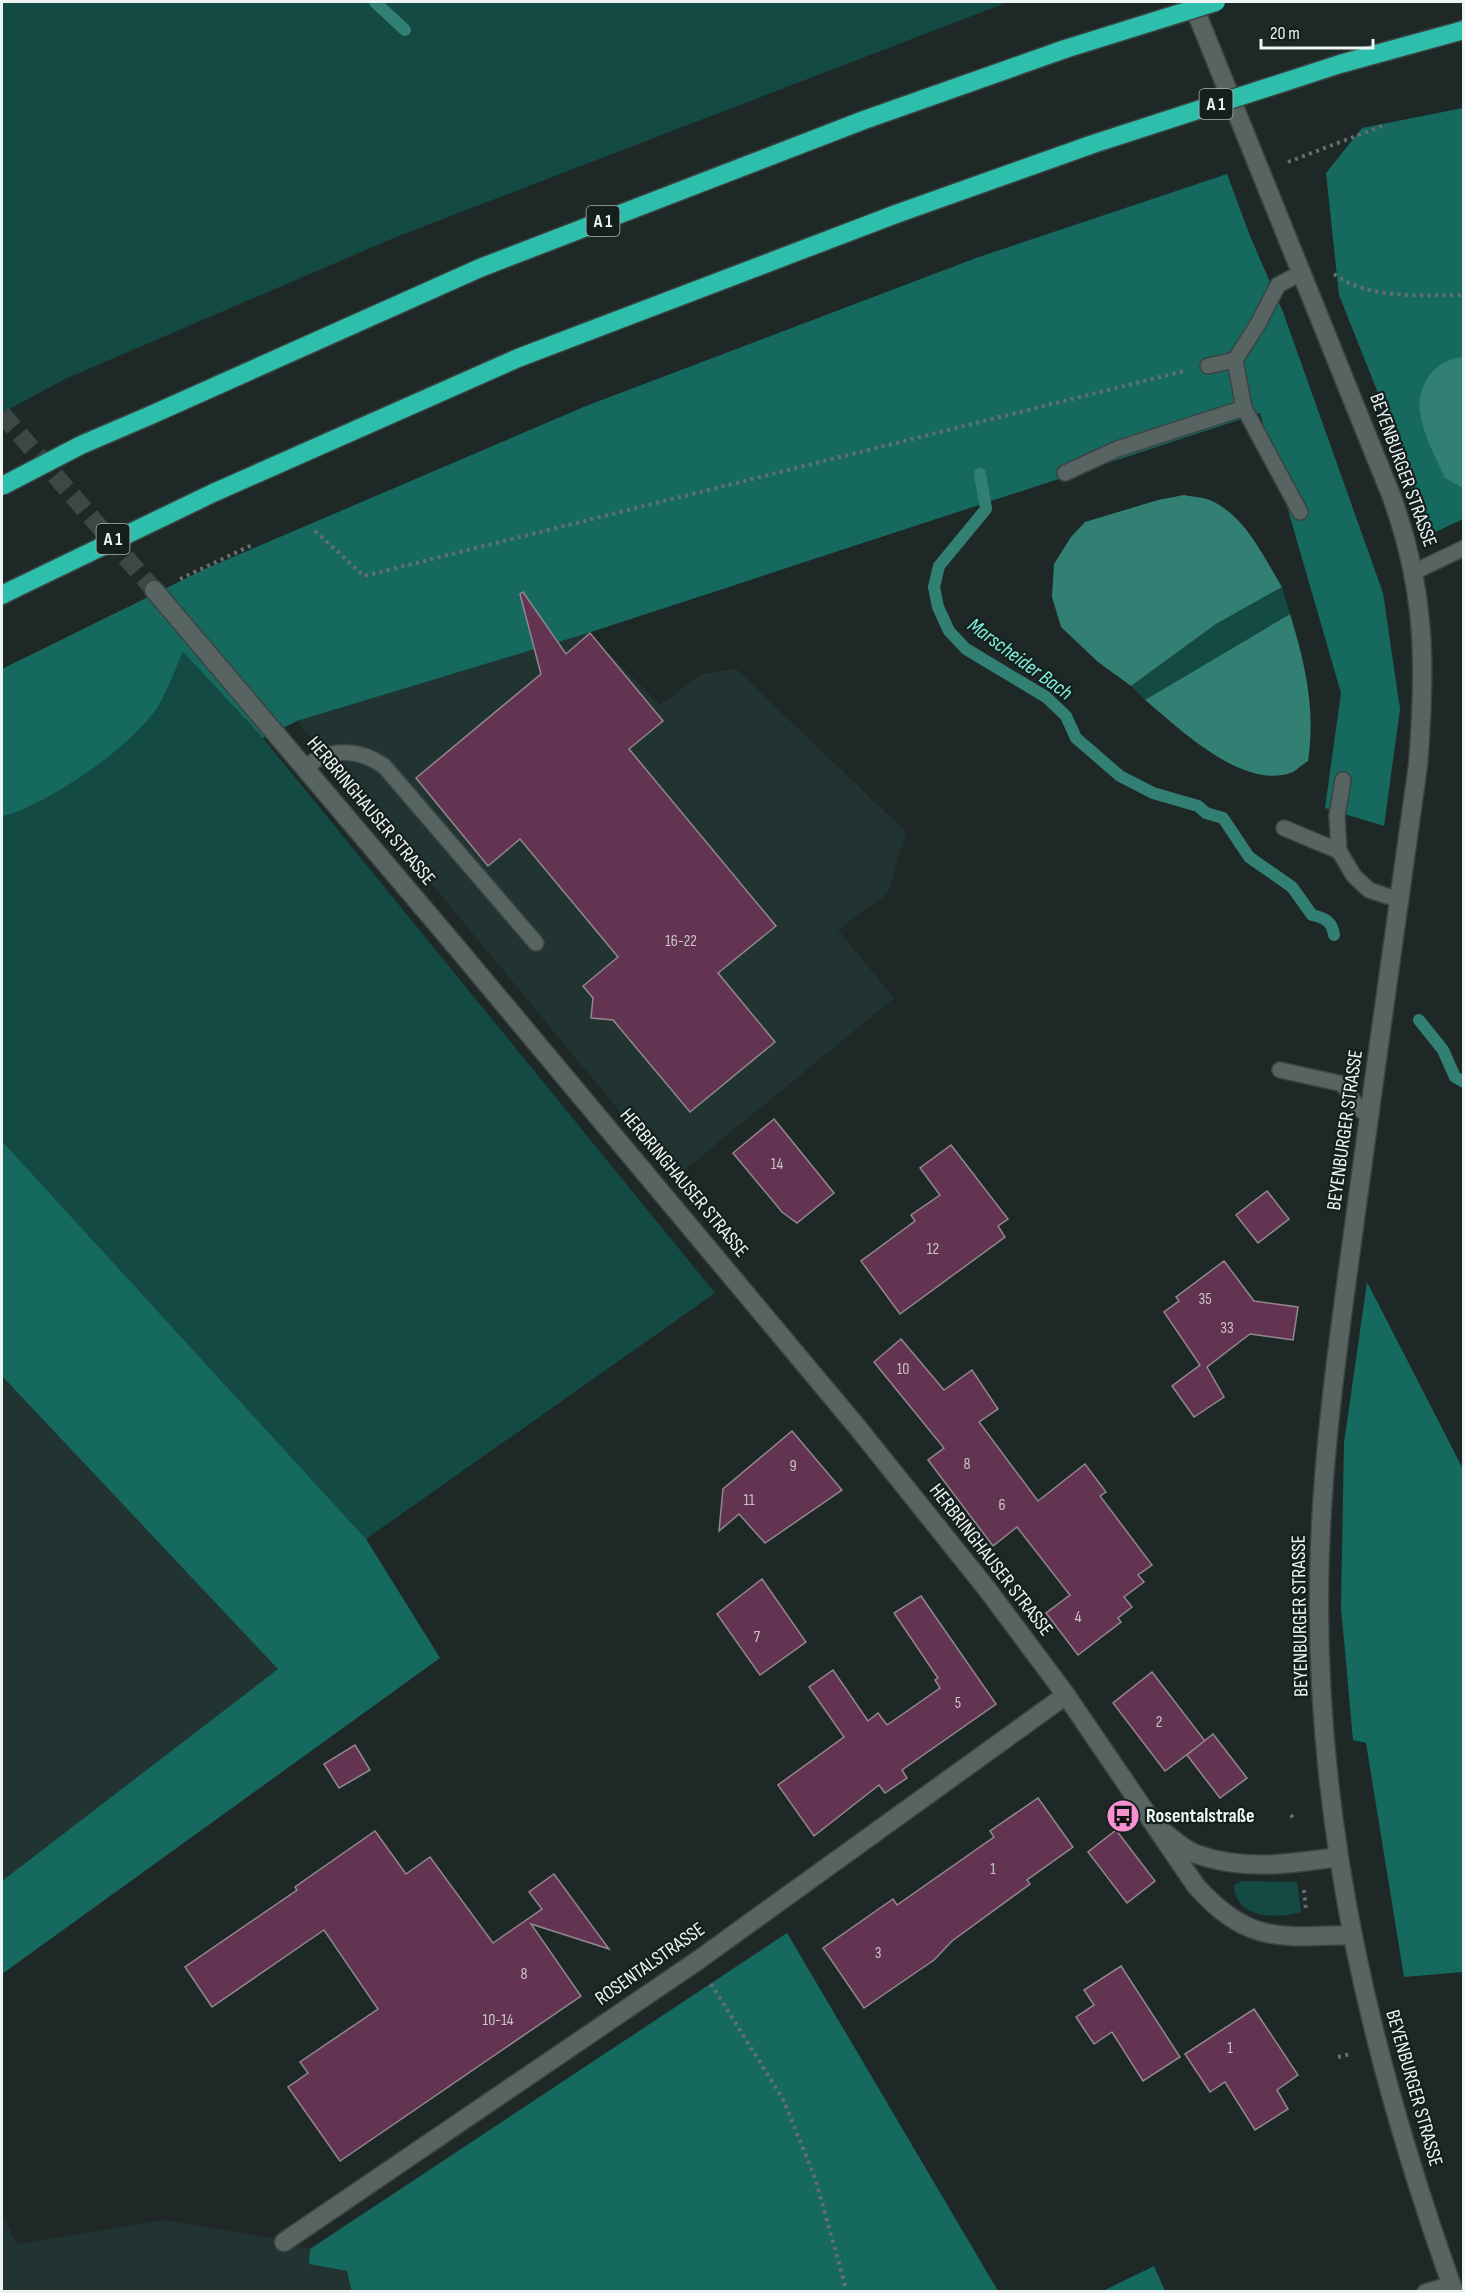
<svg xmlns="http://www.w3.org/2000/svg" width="1465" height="2293" viewBox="0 0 1465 2293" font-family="'Sofia Sans Condensed',sans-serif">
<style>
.built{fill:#213431}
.green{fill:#134a43}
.forest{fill:#15695f}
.water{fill:#327f74}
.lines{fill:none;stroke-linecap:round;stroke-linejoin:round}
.stream{stroke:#327f74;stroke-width:12}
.building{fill:#633451;stroke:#92878d;stroke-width:1.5}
.street-tunnel{stroke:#3d4746;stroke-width:18;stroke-dasharray:18 9;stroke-linecap:butt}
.lane-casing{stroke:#3a4442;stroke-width:18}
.street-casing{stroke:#3a4442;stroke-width:21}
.secondary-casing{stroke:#3a4442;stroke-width:21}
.highway-casing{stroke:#3a4442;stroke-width:21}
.path{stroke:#666f6e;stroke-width:4;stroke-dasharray:3 4.5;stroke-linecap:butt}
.lane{stroke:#576462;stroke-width:15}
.street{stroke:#576462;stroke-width:18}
.secondary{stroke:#576462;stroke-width:18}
.highway{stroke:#2dbeac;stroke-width:18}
.highway-bridge-casing{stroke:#3a4442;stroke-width:21;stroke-linecap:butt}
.highway-bridge{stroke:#2dbeac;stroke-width:18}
.labels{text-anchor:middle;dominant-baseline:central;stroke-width:4.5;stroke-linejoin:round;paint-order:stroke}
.number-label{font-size:16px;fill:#cac4ca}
.shield{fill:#15201e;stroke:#acb4b3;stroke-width:1.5}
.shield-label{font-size:18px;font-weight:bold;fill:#edf4f3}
.street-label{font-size:20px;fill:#edf4f3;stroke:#15201e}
.poi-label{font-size:20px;font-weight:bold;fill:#edf4f3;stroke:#15201e;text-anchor:start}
.water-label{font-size:21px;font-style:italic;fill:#7ff1df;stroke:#15201e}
</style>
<rect width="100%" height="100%" fill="#1e2927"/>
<!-- built -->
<g class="built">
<path d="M 588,633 L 660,705 L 702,674 L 736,669 L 906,832 L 888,893 L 838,930 L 894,998 L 675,1178 L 297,721 Z"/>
<path d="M 2,1376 L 279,1669 L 2,1881 Z"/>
<path d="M 2,2212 L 16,2244 L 161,2220 L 276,2239 L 310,2249 L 309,2264 L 347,2271 L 352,2291 L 2,2291 Z"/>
</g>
<!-- green -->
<g class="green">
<path d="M 2,2 L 1008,2 L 396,237 L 65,379 L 2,413 Z"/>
<path d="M 1282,587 L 1290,614 L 1145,700 L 1131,686 L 1216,624 Z"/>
<path d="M 183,652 L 263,738 L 715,1293 L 366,1539 L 2,1141 L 2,817 L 9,815 L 160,703 Z"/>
<path d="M 1243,1881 L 1297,1882 L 1301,1912 C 1277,1919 1235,1919 1234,1885 Z"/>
</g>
<!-- forest -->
<g class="forest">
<path d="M 1463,108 L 1463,519 L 1427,536 L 1386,413 L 1339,295 L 1326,173 L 1362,128 Z"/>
<path d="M 1227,174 L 1250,236 L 1283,312 L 1383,593 L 1400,709 L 1384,826 L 1325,808 L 1341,693 L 1260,413 L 588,633 L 297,721 L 263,738 L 183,652 C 175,669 169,687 160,703 C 135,746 49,803 2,817 L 2,669 L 205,569 L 586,406 L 976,258 Z"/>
<path d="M 2,1141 L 366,1539 L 440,1658 L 2,1974 L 2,1881 L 278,1669 L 2,1376 Z"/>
<path d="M 1367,1282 L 1463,1469 L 1463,1972 L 1404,1977 L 1366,1743 L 1353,1740 L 1341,1607 L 1344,1443 Z"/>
<path d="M 787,1933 L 998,2291 L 352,2292 L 347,2271 L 309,2264 L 310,2249 Z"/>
<path d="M 1154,2266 L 1165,2291 L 1103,2291 Z"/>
</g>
<!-- water -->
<g class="water">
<path d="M 1463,357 L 1464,357 L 1463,488 L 1445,478 C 1436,458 1423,434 1420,413 C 1416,385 1435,359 1463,357 Z"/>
<path d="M 1184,495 C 1193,497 1204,497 1212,501 C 1246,517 1263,556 1282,587 L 1216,624 L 1131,686 L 1098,662 L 1061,627 L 1052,597 L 1054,564 L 1071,537 L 1085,522 L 1158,500 Z"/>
<path d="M 1290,614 C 1305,663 1316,709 1308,761 C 1303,764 1298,769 1293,772 C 1244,792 1179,728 1145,700 Z"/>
</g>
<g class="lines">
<!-- stream -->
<g class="stream">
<path d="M 375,2 L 405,30"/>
<path d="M 980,474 L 986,509 L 939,566 L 934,587 L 938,607 L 949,631 L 966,649 L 1046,697 L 1066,716 L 1076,738 L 1120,776 L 1153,793 L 1198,806 L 1206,813 L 1223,818 L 1249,857 L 1292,887 L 1312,915 C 1325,918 1332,921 1334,935"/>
<path d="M 1419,1020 L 1443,1050 L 1455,1077 L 1464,1082"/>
</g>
</g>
<!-- building -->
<g class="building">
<path d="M 523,592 L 566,654 L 590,633 L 663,721 L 629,749 L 776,926 L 718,973 L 775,1042 L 690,1112 L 613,1020 L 591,1018 L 593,998 L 583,986 L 618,957 L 520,839 L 488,866 L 416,778 L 541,674 L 520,594 Z"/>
<path d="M 774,1119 L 834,1193 L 797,1223 L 782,1212 L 733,1153 Z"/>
<path d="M 951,1145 L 1008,1219 L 998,1226 L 1005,1237 L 900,1314 L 861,1261 L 915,1221 L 911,1215 L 940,1195 L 920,1168 Z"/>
<path d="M 1267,1191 L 1289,1219 L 1258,1243 L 1236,1215 Z"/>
<path d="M 1224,1261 L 1254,1301 L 1298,1307 L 1293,1340 L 1250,1334 L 1207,1367 L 1224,1397 L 1194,1417 L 1172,1386 L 1200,1365 L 1164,1312 L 1179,1301 L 1176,1297 Z"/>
<path d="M 901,1339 L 944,1390 L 972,1370 L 998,1409 L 979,1422 L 1038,1501 L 1085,1464 L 1106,1492 L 1100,1496 L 1152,1565 L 1138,1575 L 1144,1582 L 1124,1597 L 1132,1607 L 1118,1618 L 1121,1622 L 1078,1655 L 1046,1613 L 1070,1595 L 1017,1527 L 993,1546 L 928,1460 L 944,1448 L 874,1362 Z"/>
<path d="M 792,1431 L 842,1490 L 765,1543 L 739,1514 L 719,1531 L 723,1489 Z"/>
<path d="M 762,1579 L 806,1642 L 760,1675 L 717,1614 Z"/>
<path d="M 921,1596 L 996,1704 L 902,1770 L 907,1778 L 885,1793 L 879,1785 L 814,1836 L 778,1785 L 844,1737 L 809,1687 L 833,1670 L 868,1721 L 878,1713 L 887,1725 L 940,1688 L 935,1680 L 938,1678 L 894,1613 Z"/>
<path d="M 1152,1672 L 1205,1741 L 1165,1771 L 1113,1703 Z"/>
<path d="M 1213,1734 L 1247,1778 L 1220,1798 L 1187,1755 Z"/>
<path d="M 355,1745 L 370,1770 L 339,1788 L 324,1764 Z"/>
<path d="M 1038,1798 L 1073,1847 L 1027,1880 L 1030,1884 L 952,1941 L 934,1960 L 864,2008 L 823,1948 L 893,1899 L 897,1905 L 994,1837 L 990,1831 Z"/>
<path d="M 1116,1830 L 1155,1881 L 1127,1903 L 1088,1852 Z"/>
<path d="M 375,1831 L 406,1874 L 430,1857 L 493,1943 L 542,1909 L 529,1892 L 554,1874 L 609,1949 L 531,1924 L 581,1996 L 340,2161 L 288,2087 L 308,2073 L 300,2062 L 378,2009 L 324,1930 L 212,2007 L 185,1967 L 297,1890 L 295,1887 Z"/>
<path d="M 1121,1966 L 1180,2057 L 1143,2081 L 1112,2032 L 1094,2044 L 1076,2017 L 1094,2005 L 1084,1990 Z"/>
<path d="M 1254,2009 L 1298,2075 L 1277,2090 L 1288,2109 L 1255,2130 L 1225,2082 L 1210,2092 L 1185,2054 Z"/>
</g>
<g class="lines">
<!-- street-tunnel -->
<path class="street-tunnel" d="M 2,414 L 154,590"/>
<defs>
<g id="lane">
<path d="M 1208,366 L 1235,360"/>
<path d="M 1244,408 L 1300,512"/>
<path d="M 1065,473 L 1117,449 L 1244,408 L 1235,360 L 1258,324 L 1278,285 L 1301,273"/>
<path d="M 1414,572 L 1464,548"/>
<path d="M 305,767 C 330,748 358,748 384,766 L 536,943"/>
<path d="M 1343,780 L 1337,816 L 1339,851 L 1354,876 L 1369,890 L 1399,900"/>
<path d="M 1284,828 L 1339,851"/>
<path d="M 1280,1070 L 1343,1084 L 1356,1105 L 1369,1117"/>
<path d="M 1425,2292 L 1452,2284"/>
</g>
<g id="street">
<path d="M 154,590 L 458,949 L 858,1428 L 987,1589 L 1066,1695 L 1196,1886 C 1248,1944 1280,1937 1352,1935"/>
<path d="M 1165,1833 C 1174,1840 1185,1850 1196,1854 C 1242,1871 1290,1864 1338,1857"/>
<path d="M 284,2242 L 697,1961 L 1066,1695"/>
</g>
<path id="secondary" d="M 1192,2 L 1391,495 C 1426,590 1426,665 1418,765 C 1397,909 1378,1053 1358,1197 C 1340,1331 1319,1465 1319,1600 C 1318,1839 1374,2068 1454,2292"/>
<g id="highway">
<path d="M 1340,64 L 1464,30"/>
<path d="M 151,415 L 480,268 L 864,120 L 1065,49"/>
<path d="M 213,493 L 518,358 L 896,214 L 1093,144"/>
<path d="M 2,595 L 16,588"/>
</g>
</defs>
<!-- lane casing -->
<use href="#lane" class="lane-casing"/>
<!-- street casing -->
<use href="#street" class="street-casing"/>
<!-- secondary casing -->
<use href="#secondary" class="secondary-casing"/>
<!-- highway casing -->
<use href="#highway" class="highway-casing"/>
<!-- path -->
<g class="path">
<path d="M 1288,162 L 1385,125"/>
<path d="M 1334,274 C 1369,300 1422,295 1464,295"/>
<path d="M 315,531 L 364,576 L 1184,371"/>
<path d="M 180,579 L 252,545"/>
<path d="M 1291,1815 L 1294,1819"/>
<path d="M 1304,1890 L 1306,1910"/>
<path d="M 711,1984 L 783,2099 L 815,2178 L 847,2292"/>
<path d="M 1338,2057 L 1350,2054"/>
</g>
<!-- lane -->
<use href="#lane" class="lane"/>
<!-- street -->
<use href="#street" class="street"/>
<!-- secondary -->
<use href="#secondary" class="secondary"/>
<!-- highway -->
<use href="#highway" class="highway"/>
<defs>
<g id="highway-bridge">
<path d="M 1065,49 L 1216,2"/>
<path d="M 1093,144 L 1340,64"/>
<path d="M 2,486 L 81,445 L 151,415"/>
<path d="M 16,588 L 213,493"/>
</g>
</defs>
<!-- highway-bridge casing -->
<use href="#highway-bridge" class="highway-bridge-casing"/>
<!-- highway-bridge -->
<use href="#highway-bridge" class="highway-bridge"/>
</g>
<!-- icons -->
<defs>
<symbol id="bus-disc" viewBox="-11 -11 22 22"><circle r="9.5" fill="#f690cf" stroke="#15201e"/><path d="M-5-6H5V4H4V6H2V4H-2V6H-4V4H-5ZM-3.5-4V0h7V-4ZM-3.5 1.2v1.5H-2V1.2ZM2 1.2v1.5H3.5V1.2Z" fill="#111"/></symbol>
</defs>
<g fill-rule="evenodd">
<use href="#bus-disc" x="1104" y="1797" width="38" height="38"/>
</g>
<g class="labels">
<!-- number labels -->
<g class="number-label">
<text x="681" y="941">16-22</text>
<text x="777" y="1164">14</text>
<text x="933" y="1249">12</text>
<text x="1205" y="1299">35</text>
<text x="1227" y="1328">33</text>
<text x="903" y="1369">10</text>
<text x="967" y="1464">8</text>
<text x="793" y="1466">9</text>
<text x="749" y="1500">11</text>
<text x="1002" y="1505">6</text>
<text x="1078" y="1617">4</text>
<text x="757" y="1637">7</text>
<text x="958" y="1703">5</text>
<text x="1159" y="1722">2</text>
<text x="993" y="1869">1</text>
<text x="878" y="1953">3</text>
<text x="524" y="1974">8</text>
<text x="498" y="2020">10-14</text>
<text x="1230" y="2048">1</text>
</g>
<!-- shield labels -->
<g class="shield">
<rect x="1199.5" y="89" width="33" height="30" rx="4.5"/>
<rect x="586.5" y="206" width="33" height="30" rx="4.5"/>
<rect x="96.5" y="524" width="33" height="30" rx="4.5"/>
</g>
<g class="shield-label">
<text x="1216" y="104">A 1</text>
<text x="603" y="221">A 1</text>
<text x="113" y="539">A 1</text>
</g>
<!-- street labels -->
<g class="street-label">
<text transform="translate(1403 470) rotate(70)">BEYENBURGER STRASSE</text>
<text transform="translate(371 811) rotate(50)">HERBRINGHAUSER STRASSE</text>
<text transform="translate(1345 1130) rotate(-82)">BEYENBURGER STRASSE</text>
<text transform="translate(684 1183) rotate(50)">HERBRINGHAUSER STRASSE</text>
<text transform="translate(991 1560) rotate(52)">HERBRINGHAUSER STRASSE</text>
<text transform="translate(1300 1616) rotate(-91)">BEYENBURGER STRASSE</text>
<text transform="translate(650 1964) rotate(-35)">ROSENTALSTRASSE</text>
<text transform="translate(1414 2088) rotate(74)">BEYENBURGER STRASSE</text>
</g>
<!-- poi labels -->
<g class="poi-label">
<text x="1146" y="1816">Rosentalstraße</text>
</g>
<!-- water labels -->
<g class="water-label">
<text transform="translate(1020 659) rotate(36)">Marscheider Bach</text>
</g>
</g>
<!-- border -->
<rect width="1465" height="2293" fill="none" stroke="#edf4f3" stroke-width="6"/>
<!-- scale -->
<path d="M1261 39v9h112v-9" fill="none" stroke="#edf4f3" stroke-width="3"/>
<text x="1270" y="39" font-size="18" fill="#edf4f3" stroke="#15201e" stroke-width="4.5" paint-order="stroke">20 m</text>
</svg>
